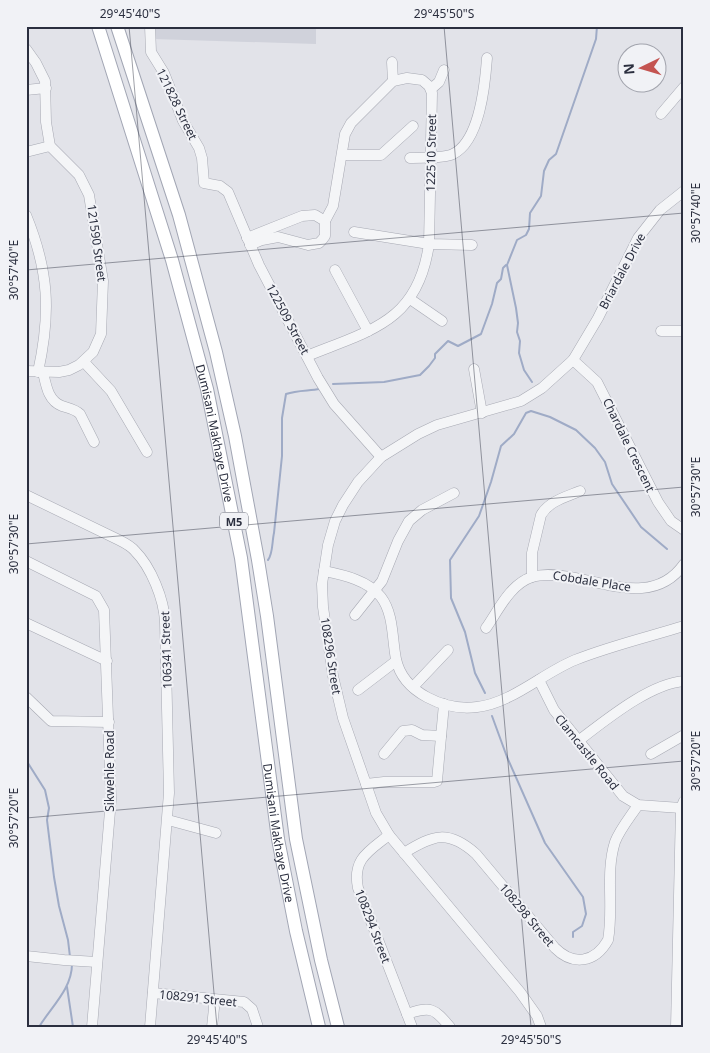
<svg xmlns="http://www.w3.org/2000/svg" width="710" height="1053" viewBox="0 0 710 1053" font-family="'Noto Sans',sans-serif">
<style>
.built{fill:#d0d2db}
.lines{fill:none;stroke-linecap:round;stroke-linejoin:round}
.stream{stroke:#9fabc6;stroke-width:2}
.minor-casing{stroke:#a7a9b3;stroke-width:11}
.major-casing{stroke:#a2a6b4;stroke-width:14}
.minor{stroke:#f4f5f7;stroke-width:10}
.major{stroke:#fff;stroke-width:12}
.ticks{fill:none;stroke:#2b2f3f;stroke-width:1;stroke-opacity:0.45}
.labels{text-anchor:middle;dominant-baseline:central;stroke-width:4;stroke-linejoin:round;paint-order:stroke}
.shield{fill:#f1f2f6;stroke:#666a76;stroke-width:1}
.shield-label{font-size:11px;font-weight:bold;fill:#2b2f3f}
.street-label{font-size:12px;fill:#2b2f3f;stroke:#f1f2f6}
.neatline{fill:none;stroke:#2b2f3f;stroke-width:2}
.ticks-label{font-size:12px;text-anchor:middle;fill:#2b2f3f}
</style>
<rect width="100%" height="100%" fill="#e2e3e9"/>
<!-- built -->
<path class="built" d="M 154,26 L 316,26 L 316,44 L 153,39 Z"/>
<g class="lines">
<!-- stream -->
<g class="stream">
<path d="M 532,382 L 524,370 L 519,353 L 520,341 L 517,332 L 518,323 L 516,308 L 507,265 L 517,240 L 526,235 L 529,229 L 530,213 L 541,196 L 544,171 L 549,160 L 556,154 L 596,39 L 597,26"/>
<path d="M 333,384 L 384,382 L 420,375 L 429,366 L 435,358 L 435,354 L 448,341 L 458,346 L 481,334 L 492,304 L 497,283 L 501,279 L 503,268 L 506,265"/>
<path d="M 268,560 C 273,554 272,541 274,533 L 282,456 L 282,418 L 286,394 C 297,390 308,391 320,389"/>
<path d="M 485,693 L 475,673 L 465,632 L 451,598 L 450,560 L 479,516 L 491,482 L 501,446 L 514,434 L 526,413 L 531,411 L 550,417 L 576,430 L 595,448 L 605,462 L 612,484 L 641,527 L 667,549"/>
<path d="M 492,716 L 507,757 L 545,843 L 583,897 L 586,914 L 582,926 L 573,932 L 573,937"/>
<path d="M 26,760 L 45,790 L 49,808 L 47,820 L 54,877 L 59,906 L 68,940 L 70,957"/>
<path d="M 67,987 L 73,1027"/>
<path d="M 39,1027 C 51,1007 72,989 72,964"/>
</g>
<defs>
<g id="minor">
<path d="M 150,26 L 151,52 L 164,73 L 183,121 L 199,148 L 202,158 L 204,183 L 220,186 L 228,192 L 259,265 L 318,378 L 334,404 L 381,457"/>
<path d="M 26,49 L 36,63 L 45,81 L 46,122 L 50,146 L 79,175 L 89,195 L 103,281 L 101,334 L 93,352 L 79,365 L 69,370 L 59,372 L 26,371"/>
<path d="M 392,62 L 393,81"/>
<path d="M 431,89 L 439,82 L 444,70"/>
<path d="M 26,90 L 46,88"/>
<path d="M 661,114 L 684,87"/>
<path d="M 26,152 L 50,146"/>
<path d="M 342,155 L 381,155 L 413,126"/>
<path d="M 410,158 C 422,157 443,159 453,154 C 480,141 485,85 487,58"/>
<path d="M 26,215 C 49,271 51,313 38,372"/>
<path d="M 354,232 L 429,244 L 472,245"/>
<path d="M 247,238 L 302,216 L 315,215 L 325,221"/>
<path d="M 250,245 L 262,240 L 278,237 L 308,245 L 319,243 L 322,240 L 325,236 L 325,221 L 333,206 L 345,134 L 351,123 L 393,81 L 407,78 L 422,80 L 429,86 L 432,93 L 429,244 C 418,322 371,330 307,356"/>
<path d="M 335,270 L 368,331"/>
<path d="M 410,299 L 442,321"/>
<path d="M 661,331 L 684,331"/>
<path d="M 573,360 L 597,382 L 658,502 L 671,521 L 684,530"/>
<path d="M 84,362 L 111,391 L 147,452"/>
<path d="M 474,369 L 482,413"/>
<path d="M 43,372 C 46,385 48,401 62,406 C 68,408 75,409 80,414 L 94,442"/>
<path d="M 26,495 L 119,540 C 125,543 131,546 135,551 C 151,567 164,599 165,622 L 169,793 L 150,1027"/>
<path d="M 26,561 L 96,596 L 104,610 L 111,799 L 92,1027"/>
<path d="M 324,571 C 343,575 368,580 381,597 C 394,614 392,640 396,659 C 403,693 445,711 477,707 C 512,703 543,673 575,660 C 610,646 648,637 684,626"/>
<path d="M 532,577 L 532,553 L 541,515 C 549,501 566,497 580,491"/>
<path d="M 355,615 L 382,581 L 398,541 L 409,521 L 422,510 L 454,493"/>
<path d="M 26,623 L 107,661"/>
<path d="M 486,628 C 498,611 510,584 532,577 C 544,573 558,575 570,577 C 610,584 656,604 684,564"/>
<path d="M 539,680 L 554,710 L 623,796 L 638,805 L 681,808"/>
<path d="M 413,687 L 448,650"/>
<path d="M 358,690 L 396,661"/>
<path d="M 26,697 L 51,721 L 109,722"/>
<path d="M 578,741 C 606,720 649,684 684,681"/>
<path d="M 384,754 L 403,731 L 412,730 L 422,735 L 441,736"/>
<path d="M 651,754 L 684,735"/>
<path d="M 366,784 L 384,782 L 434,782 L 437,781 L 444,704"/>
<path d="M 168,820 L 216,833"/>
<path d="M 389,835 C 369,851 352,859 358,888 L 412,1027"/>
<path d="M 404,853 C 433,835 448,829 476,854 L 555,948 C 573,966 595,963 608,940 C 614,908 605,873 615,842 C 620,829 631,816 638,805"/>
<path d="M 26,956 L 64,960 L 97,962"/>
<path d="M 153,993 L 244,1002 L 252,1009 L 258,1027"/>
<path d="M 407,1014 C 431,1006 434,1008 450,1027"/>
<path d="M 212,1027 L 214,1008 L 213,1000"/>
<path d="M 541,1027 L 537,1016 L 520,992 L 389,835 L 376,813 L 366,784 L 343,718 L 333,676 L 323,607 L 322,584 L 328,545 L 335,521 L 343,505 L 358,482 L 381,457 L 418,434 L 437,425 L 521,401 L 542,388 L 573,360 L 598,318 L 638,238 L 660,210 L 684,191"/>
<path d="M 676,1027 L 681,808 L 684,801"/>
</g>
<g id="major">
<path id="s1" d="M 98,26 L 172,260 L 207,389 L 241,558 L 278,839 L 296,931 L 319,1027"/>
<path d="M 117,26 L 179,215 L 216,352 L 235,436 L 258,560 L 267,616 L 296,839 L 321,960 L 338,1027"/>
</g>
</defs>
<!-- minor casing -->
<use href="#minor" class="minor-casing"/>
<!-- major casing -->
<use href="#major" class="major-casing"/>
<!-- minor -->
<use href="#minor" class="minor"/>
<!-- major -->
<use href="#major" class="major"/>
</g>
<!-- ticks -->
<path class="ticks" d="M 129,26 L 217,1027M 444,26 L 531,1027M 26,270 L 684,213M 26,544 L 684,487M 26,818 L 684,761"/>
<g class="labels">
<!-- shield labels -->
<rect class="shield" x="220" y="512.5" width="28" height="17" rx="4"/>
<g class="shield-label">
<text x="234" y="521">M5</text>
</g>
<!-- street labels -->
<g class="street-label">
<text transform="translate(177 104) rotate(64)">121828 Street</text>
<text transform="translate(431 153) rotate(-89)">122510 Street</text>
<text transform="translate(97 243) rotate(82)">121590 Street</text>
<text transform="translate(622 271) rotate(-62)">Briardale Drive</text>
<text transform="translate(288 319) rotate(62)">122509 Street</text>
<text stroke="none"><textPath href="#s1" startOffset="424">Dumisani Makhaye Drive</textPath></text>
<text transform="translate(629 445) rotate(64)">Chardale Crescent</text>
<text transform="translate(592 581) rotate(9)">Cobdale Place</text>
<text transform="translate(166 650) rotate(-92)">106341 Street</text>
<text transform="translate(331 656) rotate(81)">108296 Street</text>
<text transform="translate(587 752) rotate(51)">Clamcastle Road</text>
<text transform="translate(109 771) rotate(-90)">Sikwehle Road</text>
<text stroke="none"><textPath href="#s1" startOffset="829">Dumisani Makhaye Drive</textPath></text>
<text transform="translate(527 915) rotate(50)">108298 Street</text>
<text transform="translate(373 926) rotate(69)">108294 Street</text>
<text transform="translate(198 998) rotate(6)">108291 Street</text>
</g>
</g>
<!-- border -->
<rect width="710" height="1053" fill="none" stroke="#f1f2f6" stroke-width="55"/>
<!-- north arrow -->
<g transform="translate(642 68) rotate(265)"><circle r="24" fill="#f1f2f6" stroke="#a2a4ad"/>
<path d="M0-4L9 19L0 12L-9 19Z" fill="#c45451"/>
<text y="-8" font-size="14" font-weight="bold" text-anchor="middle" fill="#2b2f3f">N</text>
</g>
<rect x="28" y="28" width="654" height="998" class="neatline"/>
<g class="ticks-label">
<text x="130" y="18">29°45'40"S</text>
<text x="444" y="18">29°45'50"S</text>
<text transform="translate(696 213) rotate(-90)" y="4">30°57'40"E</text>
<text transform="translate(14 270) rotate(-90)" y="4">30°57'40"E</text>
<text transform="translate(696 487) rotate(-90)" y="4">30°57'30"E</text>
<text transform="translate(14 544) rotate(-90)" y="4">30°57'30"E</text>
<text transform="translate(696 761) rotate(-90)" y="4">30°57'20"E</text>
<text transform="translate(14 818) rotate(-90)" y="4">30°57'20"E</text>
<text x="217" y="1044">29°45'40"S</text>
<text x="531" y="1044">29°45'50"S</text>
</g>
</svg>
